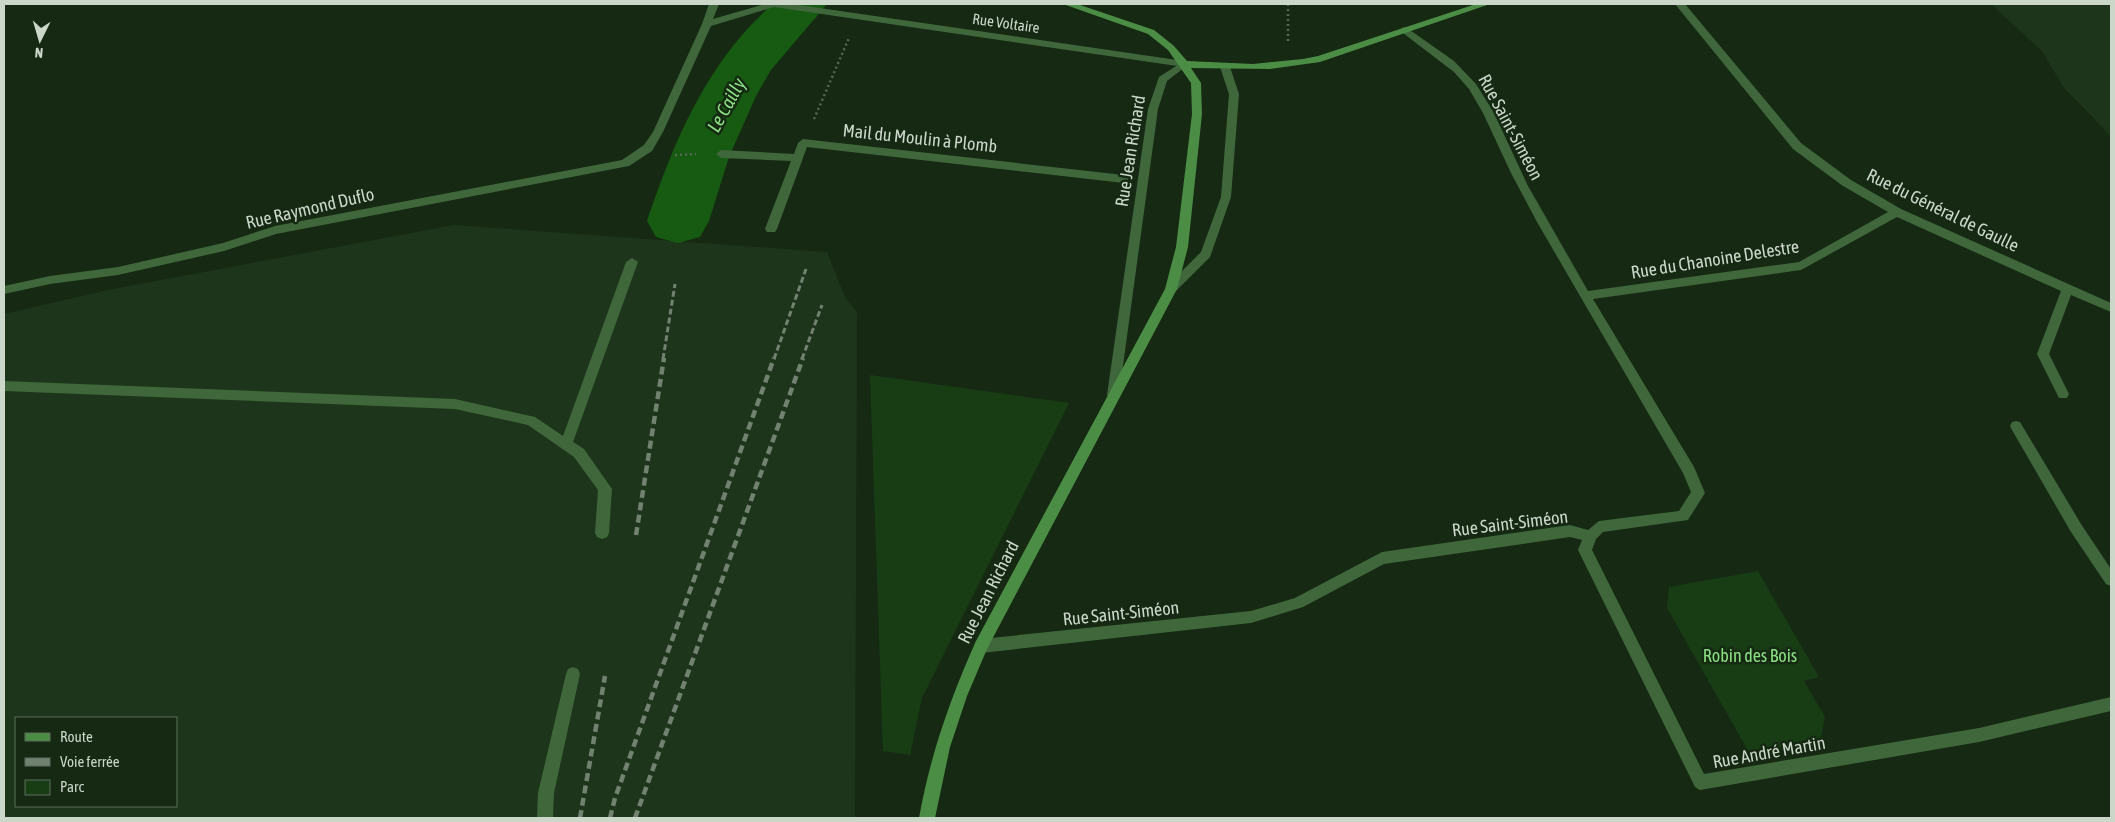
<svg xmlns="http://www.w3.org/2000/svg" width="2115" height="822" viewBox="0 0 2115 822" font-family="'Asap Condensed',sans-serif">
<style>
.built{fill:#1d361b;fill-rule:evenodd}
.green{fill:#183d14}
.water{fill:#175a11}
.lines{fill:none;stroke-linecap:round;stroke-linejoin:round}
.river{fill:#175a11;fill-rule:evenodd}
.path{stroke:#576956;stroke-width:2.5;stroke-dasharray:2 3;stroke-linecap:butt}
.lane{fill:#3f673b;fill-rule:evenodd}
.street{fill:#3f673b;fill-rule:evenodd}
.secondary{fill:#4c8d45;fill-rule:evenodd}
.rail-far1{stroke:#718270;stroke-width:3;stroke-dasharray:6 3;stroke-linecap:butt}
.rail{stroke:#718270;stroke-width:4.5;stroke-dasharray:8 4.5;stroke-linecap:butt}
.labels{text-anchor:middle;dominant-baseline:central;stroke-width:5;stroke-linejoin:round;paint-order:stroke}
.far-street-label{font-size:15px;fill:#cad7c9;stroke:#152913}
.street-label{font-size:18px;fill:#cad7c9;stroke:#152913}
.park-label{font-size:18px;fill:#8ae081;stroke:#152913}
.water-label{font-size:19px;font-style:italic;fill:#8ee485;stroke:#152913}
</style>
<rect width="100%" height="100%" fill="#152913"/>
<!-- built -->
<g class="built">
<path d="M 1991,4 L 2111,4 L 2111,136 L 2064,88 L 2042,51 Z"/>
<path d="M 454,225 L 827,252 L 845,297 L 857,312 L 855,818 L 4,818 L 4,314 L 108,290 ZM 16,718 L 176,718 L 176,806 L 16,806 Z"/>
</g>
<!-- green -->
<g class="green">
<path d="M 870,375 L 1069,403 L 922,698 L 910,755 L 883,751 Z"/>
<path d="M 1758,571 L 1819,677 L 1804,681 L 1825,717 L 1820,741 L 1750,754 L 1667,608 L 1669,587 Z"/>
</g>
<!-- water -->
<path class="water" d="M 771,10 L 817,17 L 797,32 L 780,42 L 720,144 L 691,222 L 667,221 L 669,198 L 668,166 L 682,159 L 721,75 L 735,50 Z"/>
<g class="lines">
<!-- river -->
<path class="river" d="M 772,4 L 827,4 L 771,70 L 756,96 L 729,157 L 709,221 L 700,237 L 678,243 L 656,237 L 647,221 C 668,159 692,98 733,46 C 744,31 759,17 772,4 Z"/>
<!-- path -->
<g class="path">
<path d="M 1288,4 L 1288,41"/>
<path d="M 814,119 L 849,38"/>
<path d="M 675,155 L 696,154"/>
</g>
<!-- lane -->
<g class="lane">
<path d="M 1184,61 L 1189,64 L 1167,81 L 1158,109 L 1119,395 L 1117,399 L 1109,399 L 1107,395 L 1148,109 L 1159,77 Z"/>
<path d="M 1225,64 L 1230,67 L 1239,94 L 1231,197 L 1210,257 L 1175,292 L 1167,292 L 1165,289 L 1167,286 L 1201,252 L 1221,197 L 1229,94 L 1220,67 Z"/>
<path d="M 632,258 L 638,262 L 573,442 L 584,449 L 612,489 L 609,533 L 607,537 L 602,539 L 597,537 L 595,533 L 598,490 L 574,457 L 528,425 L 455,409 L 4,391 L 4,381 L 455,399 L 535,417 L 563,436 L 626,262 Z"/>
<path d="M 573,667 L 578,669 L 580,674 L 554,793 L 553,818 L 537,818 L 538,793 L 566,674 L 568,669 Z"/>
</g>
<!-- street -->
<g class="street">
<path d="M 709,4 L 719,4 L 713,19 L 765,4 L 792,4 L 1184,61 L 1189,64 L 1184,67 L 774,7 L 711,26 L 663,132 L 652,151 L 629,166 L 276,234 L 224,251 L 118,275 L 50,284 L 4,294 L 4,286 L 50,276 L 118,267 L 223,243 L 275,226 L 622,160 L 644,145 L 653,132 L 702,24 Z"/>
<path d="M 1675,4 L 1685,4 L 1801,143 L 1851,180 L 1901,209 L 2111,303 L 2111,312 L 2071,295 L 2049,354 L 2069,394 L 2067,398 L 2059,398 L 2037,354 L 2061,291 L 1897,217 L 1801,270 L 1593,299 L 1694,467 L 1705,493 L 1688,520 L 1603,532 L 1596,539 L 1592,550 L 1704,774 L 1979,728 L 2111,697 L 2111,711 L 1979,742 L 1700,790 L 1695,787 L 1580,554 L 1578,550 L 1582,540 L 1570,537 L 1384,564 L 1303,607 L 1251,623 L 981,653 L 976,651 L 974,646 L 976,641 L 981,639 L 1251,611 L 1295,598 L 1382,552 L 1570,525 L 1588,530 L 1599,521 L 1679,511 L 1691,492 L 1683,473 L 1537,222 L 1511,173 L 1483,113 L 1469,89 L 1454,72 L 1399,30 L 1404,27 L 1407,28 L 1454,61 L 1476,84 L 1494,113 L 1528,186 L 1588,291 L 1799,262 L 1888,212 L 1843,186 L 1793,149 Z"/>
<path d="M 803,139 L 1124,175 L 1129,179 L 1124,183 L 807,147 L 777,229 L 775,232 L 767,232 L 765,229 L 791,161 L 721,158 L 716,154 L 721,150 L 794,154 L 798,143 Z"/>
<path d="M 2016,421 L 2020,422 L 2081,524 L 2111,569 L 2111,586 L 2106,584 L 2071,532 L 2012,430 L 2010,426 L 2012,422 Z"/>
</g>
<!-- secondary -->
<path class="secondary" d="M 1063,4 L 1077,4 L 1154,30 L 1174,46 L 1187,61 L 1253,64 L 1303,59 L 1318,56 L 1476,4 L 1490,4 L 1320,62 L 1270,69 L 1191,68 L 1201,83 L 1202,114 L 1188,247 L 1177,289 L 987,649 L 967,696 L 950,747 L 935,818 L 919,818 C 930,756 950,699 976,641 L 1165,289 L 1176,247 L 1192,114 L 1191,83 L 1168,50 L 1148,34 Z"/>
<!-- rail-far1 -->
<g class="rail-far1">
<path d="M 663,359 L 675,284"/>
<path d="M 774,359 L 806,269"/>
<path d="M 802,359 L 822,305"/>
</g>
<!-- rail -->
<g class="rail">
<path d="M 636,535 L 664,358"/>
<path d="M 580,818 L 605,676"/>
<path d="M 610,818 L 615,798 L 774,358"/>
<path d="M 635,818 L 803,358"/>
</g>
</g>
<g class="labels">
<!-- far-street labels -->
<g class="far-street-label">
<text transform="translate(1006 23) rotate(8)">Rue Voltaire</text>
</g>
<!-- street labels -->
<g class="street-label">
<text transform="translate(1511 127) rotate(62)">Rue Saint-Siméon</text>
<text transform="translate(920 138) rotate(6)">Mail du Moulin à Plomb</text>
<text transform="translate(1130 151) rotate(-81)">Rue Jean Richard</text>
<text transform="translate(310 208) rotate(-13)">Rue Raymond Duflo</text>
<text transform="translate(1943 210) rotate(26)">Rue du Général de Gaulle</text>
<text transform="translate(1715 259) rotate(-9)">Rue du Chanoine Delestre</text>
<text transform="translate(1510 523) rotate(-7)">Rue Saint-Siméon</text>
<text transform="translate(988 592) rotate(-63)">Rue Jean Richard</text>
<text transform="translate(1121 613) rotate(-6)">Rue Saint-Siméon</text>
<text transform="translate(1769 752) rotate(-10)">Rue André Martin</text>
</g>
<!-- park labels -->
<g class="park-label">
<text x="1750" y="655">Robin des Bois</text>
</g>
<!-- water labels -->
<g class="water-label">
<text transform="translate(726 105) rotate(-61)">Le Cailly</text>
</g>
</g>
<!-- border -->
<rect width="2115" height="822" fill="none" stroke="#cad7c9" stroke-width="10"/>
<!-- legend -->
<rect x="15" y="717" width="162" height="90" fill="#152913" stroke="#5d6f5c"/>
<rect x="25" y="733" width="25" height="8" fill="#4c8d45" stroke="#5d6f5c"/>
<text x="60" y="742" font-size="15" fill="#cad7c9">Route</text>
<rect x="25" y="758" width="25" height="8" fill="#718270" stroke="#5d6f5c"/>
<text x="60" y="767" font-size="15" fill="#cad7c9">Voie ferrée</text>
<rect x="25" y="780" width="25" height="15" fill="#183d14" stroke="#5d6f5c"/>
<text x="60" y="792" font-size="15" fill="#cad7c9">Parc</text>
<!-- north arrow -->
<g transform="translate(40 40) rotate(185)" stroke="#152913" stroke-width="4" paint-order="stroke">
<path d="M0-4L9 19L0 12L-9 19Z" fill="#cad7c9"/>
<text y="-8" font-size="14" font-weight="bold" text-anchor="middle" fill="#cad7c9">N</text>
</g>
</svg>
